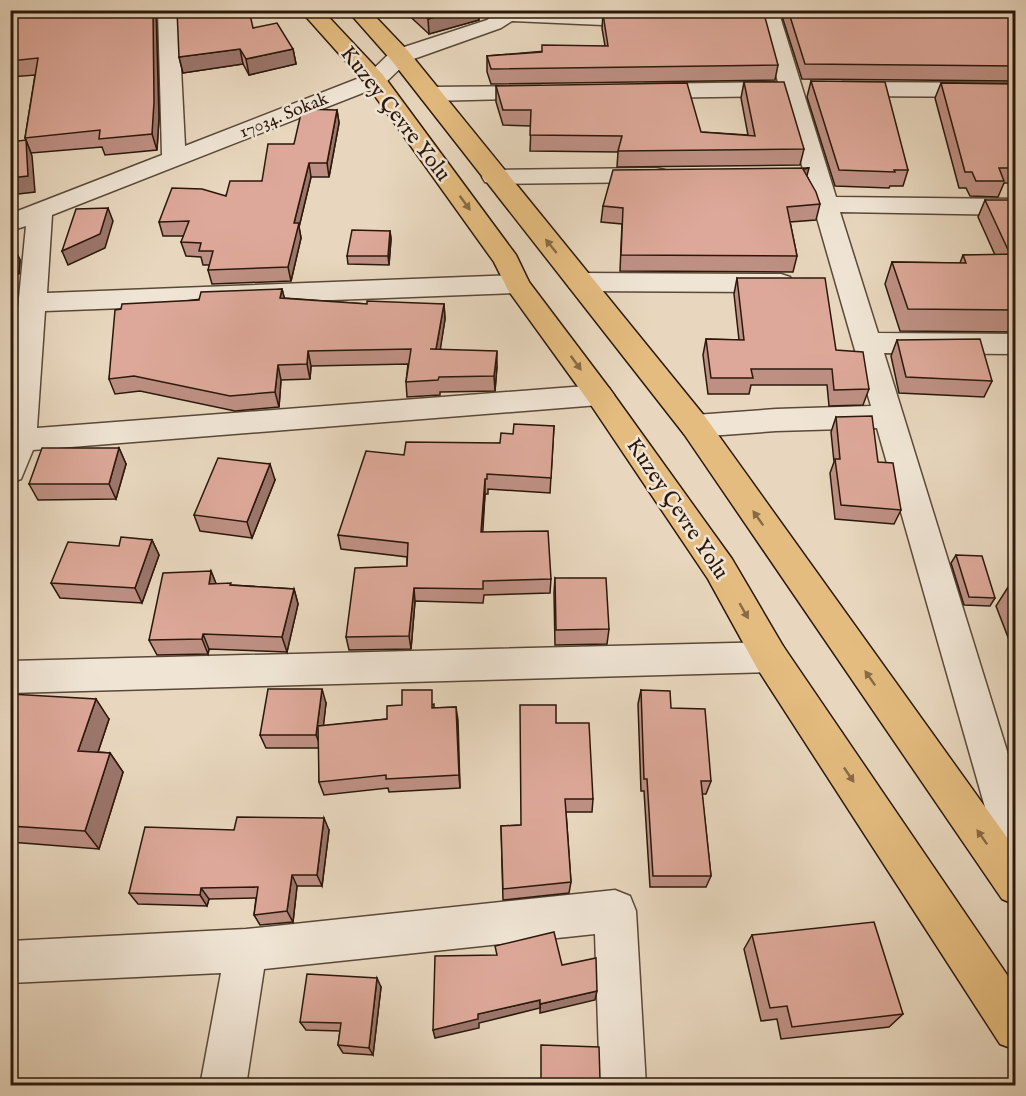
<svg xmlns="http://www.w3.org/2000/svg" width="1026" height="1096" viewBox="0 0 1026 1096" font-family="'IM FELL English',serif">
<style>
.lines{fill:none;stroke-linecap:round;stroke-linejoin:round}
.minor-casing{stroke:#5a4838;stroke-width:3}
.highway-casing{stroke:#2b180b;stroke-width:3}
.minor{fill:#f0e5d5;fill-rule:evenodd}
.highway{fill:#e4bc7f;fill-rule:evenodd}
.wall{fill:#be9084;stroke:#2b180b;stroke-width:1.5}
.shaded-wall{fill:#9b766b;stroke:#2b180b;stroke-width:1.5}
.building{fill:#dda899;stroke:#2b180b;stroke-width:1.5}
.oneway{fill:#886a45}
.labels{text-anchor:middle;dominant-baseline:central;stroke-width:5;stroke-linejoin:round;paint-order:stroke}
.far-street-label{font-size:18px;fill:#2b180b;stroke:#f0e5d5}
.street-label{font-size:22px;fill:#2b180b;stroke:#f0e5d5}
</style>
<rect width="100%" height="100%" fill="#e8d7be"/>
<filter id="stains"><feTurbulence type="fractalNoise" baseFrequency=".00333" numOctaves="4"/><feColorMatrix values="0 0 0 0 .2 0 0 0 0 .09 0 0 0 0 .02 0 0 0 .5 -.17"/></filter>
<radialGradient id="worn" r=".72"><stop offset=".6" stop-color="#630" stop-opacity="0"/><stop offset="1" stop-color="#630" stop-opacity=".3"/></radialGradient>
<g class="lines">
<defs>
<g id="minor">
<path d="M 158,10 L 178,10 L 185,146 L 367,75 L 392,51 L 487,20 L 497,13 L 496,10 L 648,15 L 655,17 L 658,21 L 655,25 L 648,27 L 512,21 L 501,28 L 408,61 L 383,85 L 52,215 L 47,293 L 517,275 L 526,278 L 530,284 L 526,290 L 517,293 L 45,311 L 37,428 L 599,385 L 609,388 L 614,395 L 609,402 L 599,405 L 33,450 L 21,479 L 10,483 L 10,390 L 26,226 L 10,231 L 10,214 L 162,155 Z"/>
<path d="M 758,10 L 778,10 L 836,197 L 1016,199 L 1016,215 L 840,212 L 878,333 L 1016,334 L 1016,354 L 884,353 L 1016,780 L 1016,865 L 1002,860 L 996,846 L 877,428 L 776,431 L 695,437 L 684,434 L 680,426 L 684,418 L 695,415 L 776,409 L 871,406 L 782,96 L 645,98 L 637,96 L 634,91 L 637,86 L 645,84 L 778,82 Z"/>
<path d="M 843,82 L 1016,83 L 1016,97 L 843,96 L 835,94 L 832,89 L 835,84 Z"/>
<path d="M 540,86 L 548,88 L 551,93 L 548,98 L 430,101 L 422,99 L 419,94 L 422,89 L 430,87 Z"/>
<path d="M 656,168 L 665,170 L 668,175 L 665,180 L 656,182 L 494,184 L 485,182 L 482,177 L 485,172 L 494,170 Z"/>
<path d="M 579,273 L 781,274 L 790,277 L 794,283 L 790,289 L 781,292 L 579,291 L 570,288 L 566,282 L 570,276 Z"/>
<path d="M 770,642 L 783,646 L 788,657 L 783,668 L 770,672 L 10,693 L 10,661 Z"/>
<path d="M 615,890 L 630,896 L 636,911 L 646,1086 L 600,1086 L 595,934 L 264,969 L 246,1086 L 200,1086 L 221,973 L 10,983 L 10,941 L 246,929 Z"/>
</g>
<g id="highway">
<path d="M 300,10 L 322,10 L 383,75 L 516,255 L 529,282 L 609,388 L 732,559 L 783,646 L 1016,988 L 1016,1050 L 1000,1044 L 757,668 L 708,579 L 589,402 L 508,290 L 494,262 L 367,85 Z"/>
<path d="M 347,10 L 369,10 L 408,51 L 706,418 L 1016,850 L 1016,905 L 1002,899 L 684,434 L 392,61 Z"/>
</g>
</defs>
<!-- minor casing -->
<use href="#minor" class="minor-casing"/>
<!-- highway casing -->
<use href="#highway" class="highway-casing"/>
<!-- minor -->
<use href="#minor" class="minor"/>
<!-- highway -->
<use href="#highway" class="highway"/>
</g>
<!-- wall -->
<g class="wall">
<path d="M 10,10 L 156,10 L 159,118 L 157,150 L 105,155 L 102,147 L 31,153 L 25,138 L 35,75 L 10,77 Z"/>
<path d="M 403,10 L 480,10 L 480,11 L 478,11 L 479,20 L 429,34 Z"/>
<path d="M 596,10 L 682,10 L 632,14 L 597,12 Z"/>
<path d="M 780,10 L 1007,10 L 1013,26 L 1016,26 L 1016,81 L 802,79 Z"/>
<path d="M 603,14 L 778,65 L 775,80 L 491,84 L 487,72 L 487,56 L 605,46 L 602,28 Z"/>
<path d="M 253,28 L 293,49 L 296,64 L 249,75 L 243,64 L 183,73 L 179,57 Z"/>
<path d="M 811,81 L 908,170 L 903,186 L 890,186 L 889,188 L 835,186 L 807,97 Z"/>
<path d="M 744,82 L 804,149 L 800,165 L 617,167 L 618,152 L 530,151 L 531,126 L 503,125 L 496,102 L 496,86 L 701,132 L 748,135 L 741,98 Z"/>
<path d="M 941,83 L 1016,84 L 1016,183 L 1004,183 L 998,197 L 970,196 L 966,188 L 959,188 L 935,98 Z"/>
<path d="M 337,110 L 339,123 L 329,177 L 311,177 L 299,227 L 301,238 L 291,281 L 212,284 L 208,270 L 210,265 L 203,265 L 201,257 L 186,256 L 181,242 L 184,236 L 163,236 L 159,222 L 262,181 L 294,144 Z"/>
<path d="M 807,176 L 820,204 L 816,220 L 790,222 L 797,256 L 793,272 L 620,271 L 622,224 L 601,222 L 603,206 Z"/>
<path d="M 985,200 L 1016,206 L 1016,332 L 900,331 L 885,284 L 892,262 L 960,263 L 963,255 L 995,255 L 978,217 Z"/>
<path d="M 390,231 L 391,239 L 389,265 L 348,264 L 347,256 Z"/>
<path d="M 10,241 L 20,260 L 19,274 L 10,274 Z"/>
<path d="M 737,278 L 836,350 L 869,389 L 863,405 L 829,406 L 827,385 L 751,385 L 749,394 L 708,394 L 703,355 L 706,339 L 739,340 L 734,294 Z"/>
<path d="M 282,289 L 284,298 L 367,304 L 444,304 L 445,319 L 440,349 L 497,366 L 495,391 L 440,392 L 440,395 L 407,397 L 406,382 L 408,364 L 311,366 L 310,379 L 281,380 L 279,407 L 235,411 L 140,391 L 115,394 L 109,379 L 121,309 Z"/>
<path d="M 897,340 L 992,381 L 984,397 L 899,393 L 891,356 Z"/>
<path d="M 836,417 L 878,462 L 901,510 L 894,524 L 835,519 L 830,473 L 834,462 L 831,432 Z"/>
<path d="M 554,426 L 550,493 L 488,489 L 488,494 L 485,494 L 482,532 L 551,579 L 550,593 L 484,595 L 483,603 L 415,601 L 411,649 L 349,650 L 346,637 L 407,566 L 407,557 L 341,549 L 338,535 L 404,455 L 500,443 L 513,434 Z"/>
<path d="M 119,448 L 126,464 L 116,499 L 38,500 L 29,484 Z"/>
<path d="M 275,480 L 252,538 L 200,531 L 194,515 Z"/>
<path d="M 152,540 L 159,555 L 142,603 L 60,598 L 51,583 Z"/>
<path d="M 956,555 L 995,598 L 990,606 L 964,605 L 951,563 Z"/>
<path d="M 211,571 L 216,584 L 231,585 L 294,589 L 298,604 L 287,652 L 209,649 L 208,654 L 157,655 L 149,640 Z"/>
<path d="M 555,578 L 609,629 L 607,644 L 555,645 L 554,593 Z"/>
<path d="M 1010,584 L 1016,584 L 1016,658 L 996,606 Z"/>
<path d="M 641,690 L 671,708 L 711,781 L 706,794 L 702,794 L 711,876 L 706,887 L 650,887 L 644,791 L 641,791 L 638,704 Z"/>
<path d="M 10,694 L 109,719 L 98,752 L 110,753 L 123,772 L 99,849 L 10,842 Z"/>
<path d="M 326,703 L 323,726 L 387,719 L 434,704 L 434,708 L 456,707 L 460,788 L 389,792 L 388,788 L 324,795 L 319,782 L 319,748 L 266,748 L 260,735 Z"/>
<path d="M 556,723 L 593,799 L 592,812 L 566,812 L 571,882 L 569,893 L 503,900 L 501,826 L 521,825 Z"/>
<path d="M 234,830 L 329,830 L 322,886 L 297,886 L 293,922 L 260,925 L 254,915 L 256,898 L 209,899 L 207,906 L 138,904 L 129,893 Z"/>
<path d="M 752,935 L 903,1014 L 889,1027 L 781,1039 L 777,1019 L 761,1021 L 744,949 Z"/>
<path d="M 381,987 L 373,1055 L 343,1053 L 338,1045 L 340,1031 L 306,1030 L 300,1022 Z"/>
</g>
<!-- shaded-wall -->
<g class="shaded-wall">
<path d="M 153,10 L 156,10 L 159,118 L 157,150 L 152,134 Z"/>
<path d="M 460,10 L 480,10 L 478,11 L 479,20 L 429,34 L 428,19 Z"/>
<path d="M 240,49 L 243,64 L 183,73 L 179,57 Z"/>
<path d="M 293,49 L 296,64 L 249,75 L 246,59 Z"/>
<path d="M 337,110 L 339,123 L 329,177 L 327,163 Z"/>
<path d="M 26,140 L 32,156 L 35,192 L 10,195 L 10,178 Z"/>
<path d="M 309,163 L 311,177 L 299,227 L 301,238 L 291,281 L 288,267 L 294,223 Z"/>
<path d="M 809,168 L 805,183 L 803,169 Z"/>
<path d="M 108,208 L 113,221 L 105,248 L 68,265 L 62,251 Z"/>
<path d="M 390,231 L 391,239 L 389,265 L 388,256 Z"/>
<path d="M 13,244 L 20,260 L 19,274 L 12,258 Z"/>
<path d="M 282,289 L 286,304 L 280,298 Z"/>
<path d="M 444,304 L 445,319 L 438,364 L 436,349 Z"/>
<path d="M 308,351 L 311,366 L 310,379 L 307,364 Z"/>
<path d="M 497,351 L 497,366 L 495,391 L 494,376 Z"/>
<path d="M 278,365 L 281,380 L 279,407 L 275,392 Z"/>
<path d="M 119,448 L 126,464 L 116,499 L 109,484 Z"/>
<path d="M 270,464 L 275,480 L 252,538 L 247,522 Z"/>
<path d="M 485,479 L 485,494 L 482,546 L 481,532 Z"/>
<path d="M 152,540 L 159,555 L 142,603 L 135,588 Z"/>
<path d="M 211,571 L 217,586 L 209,584 Z"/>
<path d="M 414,588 L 415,601 L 411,649 L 409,636 Z"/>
<path d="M 294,589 L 298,604 L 287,652 L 282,637 Z"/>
<path d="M 203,634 L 209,649 L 208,654 L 202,639 Z"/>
<path d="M 322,689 L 326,703 L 321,748 L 316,735 Z"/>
<path d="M 96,699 L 109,719 L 92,770 L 78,751 Z"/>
<path d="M 456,707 L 458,720 L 460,788 L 459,775 Z"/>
<path d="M 110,753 L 123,772 L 99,849 L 85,831 Z"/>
<path d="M 324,818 L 329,830 L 322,886 L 317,875 Z"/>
<path d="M 292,875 L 297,886 L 293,922 L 287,911 Z"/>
<path d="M 201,888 L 209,899 L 207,906 L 200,895 Z"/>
<path d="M 377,978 L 381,987 L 373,1055 L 369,1048 Z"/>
<path d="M 597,991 L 595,1000 L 540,1013 L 540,1004 Z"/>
<path d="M 540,1000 L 540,1008 L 479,1023 L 479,1028 L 435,1038 L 433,1030 L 478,1014 Z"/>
</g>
<!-- building -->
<g class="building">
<path d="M 10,10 L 153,10 L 154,102 L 152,134 L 99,139 L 100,130 L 25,138 L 38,58 L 10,61 Z"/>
<path d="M 177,10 L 249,10 L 253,28 L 277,23 L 293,49 L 246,59 L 240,49 L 179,57 Z"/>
<path d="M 419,10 L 460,10 L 428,19 Z"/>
<path d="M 722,10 L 763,10 L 778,65 L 491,69 L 487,56 L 542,52 L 542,45 L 608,46 L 603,14 L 633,15 Z"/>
<path d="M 788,10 L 1007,10 L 1013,26 L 1016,26 L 1016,66 L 805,64 Z"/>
<path d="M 811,81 L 885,82 L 908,170 L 894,170 L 895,172 L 839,170 Z"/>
<path d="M 744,82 L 784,82 L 804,149 L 618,151 L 622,136 L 530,135 L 531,110 L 503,110 L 496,86 L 687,83 L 701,132 L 755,136 Z"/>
<path d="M 941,83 L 1016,84 L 1016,168 L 999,168 L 1004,181 L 976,181 L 972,172 L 965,172 Z"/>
<path d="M 302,109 L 337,110 L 327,163 L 309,163 L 294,223 L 299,223 L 288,267 L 208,270 L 213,251 L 199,251 L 201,243 L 181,242 L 189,221 L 159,222 L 172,188 L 202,189 L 226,196 L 230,181 L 262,181 L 268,144 L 294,144 Z"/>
<path d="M 26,140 L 28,176 L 10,178 L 10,142 Z"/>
<path d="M 809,168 L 803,169 L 816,192 L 820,204 L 787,207 L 797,256 L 621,255 L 623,208 L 603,206 L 613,170 Z"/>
<path d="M 985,200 L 1013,200 L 1016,206 L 1016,254 L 1010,254 Z"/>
<path d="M 108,208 L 100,234 L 62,251 L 76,209 Z"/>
<path d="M 352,230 L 390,231 L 388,256 L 347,256 Z"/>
<path d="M 10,241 L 13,244 L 12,258 L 10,258 Z"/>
<path d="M 1016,254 L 1016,310 L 908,309 L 892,262 L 966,263 L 963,255 Z"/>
<path d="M 737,278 L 825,278 L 836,350 L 863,352 L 869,389 L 834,390 L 832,369 L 751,369 L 753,378 L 711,378 L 706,339 L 744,340 Z"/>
<path d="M 282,289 L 280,298 L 367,304 L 367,301 L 444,304 L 436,349 L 430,349 L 497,351 L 494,376 L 439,377 L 438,380 L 406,382 L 411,349 L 308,351 L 307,364 L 278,365 L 275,392 L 230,396 L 134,376 L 109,379 L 115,310 L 121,309 L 122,304 L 199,300 L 201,292 Z"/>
<path d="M 980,339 L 992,381 L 906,377 L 897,340 Z"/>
<path d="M 872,416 L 878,462 L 893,463 L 901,510 L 841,505 L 835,459 L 840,459 L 836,417 Z"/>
<path d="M 514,424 L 554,426 L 551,478 L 487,474 L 487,479 L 485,479 L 481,532 L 548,531 L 551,579 L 483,581 L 483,589 L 414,588 L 409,636 L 346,637 L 355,568 L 407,566 L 408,543 L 338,535 L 366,451 L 404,455 L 406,442 L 500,443 L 501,433 L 513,434 Z"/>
<path d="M 42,448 L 119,448 L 109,484 L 29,484 Z"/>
<path d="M 218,458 L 270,464 L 247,522 L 194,515 Z"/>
<path d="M 121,537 L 152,540 L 135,588 L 51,583 L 68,542 L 119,546 Z"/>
<path d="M 956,555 L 982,556 L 995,598 L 969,597 Z"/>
<path d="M 211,571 L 209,584 L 231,583 L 230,585 L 294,589 L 282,637 L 203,634 L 202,639 L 149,640 L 163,573 Z"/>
<path d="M 555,578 L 606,578 L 609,629 L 556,630 Z"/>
<path d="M 1010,584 L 1016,584 L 1016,598 Z"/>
<path d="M 268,689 L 322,689 L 316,735 L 260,735 Z"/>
<path d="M 402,690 L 432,690 L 432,708 L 456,707 L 459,775 L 386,779 L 386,775 L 319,782 L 318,726 L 387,719 L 387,706 L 402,705 Z"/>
<path d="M 641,690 L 670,691 L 671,708 L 705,709 L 711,781 L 701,781 L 711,876 L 653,876 L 647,779 L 644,779 Z"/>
<path d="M 10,694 L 96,699 L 78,751 L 110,753 L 85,831 L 10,826 Z"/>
<path d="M 520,705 L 556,705 L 556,723 L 589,723 L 593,799 L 565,799 L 571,882 L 503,889 L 501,826 L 521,825 Z"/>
<path d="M 237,817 L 324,818 L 317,875 L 292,875 L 287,911 L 254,915 L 258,887 L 201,888 L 200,895 L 129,893 L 145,827 L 234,830 Z"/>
<path d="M 874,922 L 903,1014 L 792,1027 L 787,1006 L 770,1008 L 752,935 Z"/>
<path d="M 554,932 L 562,965 L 596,958 L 597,991 L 540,1004 L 540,1000 L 478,1014 L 478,1019 L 433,1030 L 435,956 L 497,955 L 495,946 Z"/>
<path d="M 307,974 L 377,978 L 369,1048 L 338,1045 L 341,1023 L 300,1022 Z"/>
<path d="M 541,1045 L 599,1047 L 600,1079 L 609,1081 L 609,1086 L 541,1086 Z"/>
</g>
<!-- one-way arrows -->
<defs><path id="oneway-solid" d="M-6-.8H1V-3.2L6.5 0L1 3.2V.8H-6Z" transform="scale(1.5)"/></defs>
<g class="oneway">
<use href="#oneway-solid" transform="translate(465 203) rotate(54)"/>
<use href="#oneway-solid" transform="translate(551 246) rotate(-129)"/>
<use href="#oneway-solid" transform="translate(576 363) rotate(54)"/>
<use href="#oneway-solid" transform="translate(758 518) rotate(-125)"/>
<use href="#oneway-solid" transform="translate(744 611) rotate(60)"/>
<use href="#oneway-solid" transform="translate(870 678) rotate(-125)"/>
<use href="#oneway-solid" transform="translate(849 775) rotate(56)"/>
<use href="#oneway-solid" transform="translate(982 837) rotate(-125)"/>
</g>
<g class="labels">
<!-- far-street labels -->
<g class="far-street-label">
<text transform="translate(284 116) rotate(-22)">17034. Sokak</text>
</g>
<!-- street labels -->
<g class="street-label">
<text transform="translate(395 114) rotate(52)">Kuzey Çevre Yolu</text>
<text transform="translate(677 509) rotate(56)">Kuzey Çevre Yolu</text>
</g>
</g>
<!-- margin -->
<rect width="1026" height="1096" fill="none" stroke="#e8d7be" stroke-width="36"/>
<rect x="12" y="12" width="1002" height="1072" fill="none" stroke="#2b180b" stroke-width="3"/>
<rect x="18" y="18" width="990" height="1060" fill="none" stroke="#2b180b" stroke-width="1.5"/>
<rect width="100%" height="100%" filter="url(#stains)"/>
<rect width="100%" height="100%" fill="url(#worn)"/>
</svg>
